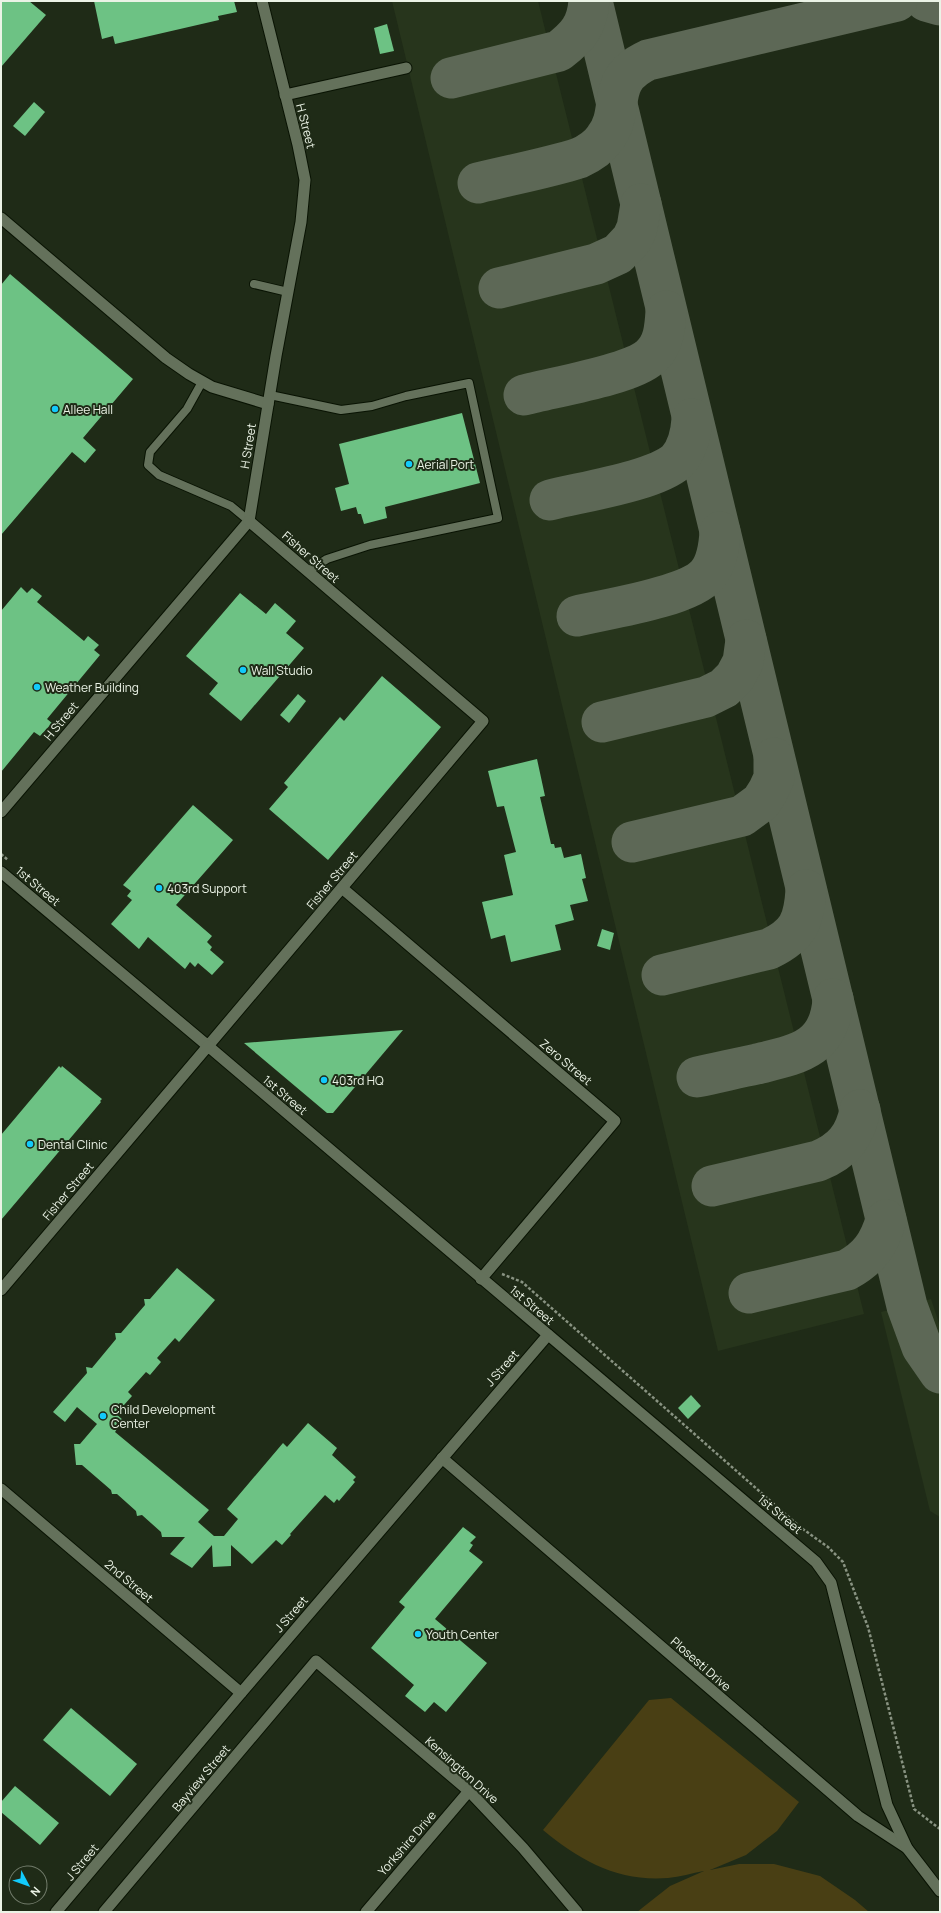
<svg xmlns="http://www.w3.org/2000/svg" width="941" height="1913" viewBox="0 0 941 1913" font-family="Manrope,sans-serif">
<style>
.built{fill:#27351c}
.green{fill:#493f14}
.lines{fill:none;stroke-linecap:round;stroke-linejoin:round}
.taxiway{stroke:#5d6856;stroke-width:41}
.building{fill:#6dc284}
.service-casing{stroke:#091303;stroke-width:10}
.minor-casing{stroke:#091303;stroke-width:13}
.tertiary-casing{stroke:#091303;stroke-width:13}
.path{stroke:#899382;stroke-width:2.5;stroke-dasharray:3 2;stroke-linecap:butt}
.service{stroke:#64715b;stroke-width:8}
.minor{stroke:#64715b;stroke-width:11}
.tertiary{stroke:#64715b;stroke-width:11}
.poi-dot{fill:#12cafb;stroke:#1f2b17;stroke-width:1.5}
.labels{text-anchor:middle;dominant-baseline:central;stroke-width:4;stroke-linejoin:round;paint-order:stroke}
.street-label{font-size:12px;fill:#ebf3e6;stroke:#1f2b17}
.poi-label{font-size:12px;fill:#ebf3e6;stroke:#1f2b17;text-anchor:start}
</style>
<rect width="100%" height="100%" fill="#1f2b17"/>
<!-- built -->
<g class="built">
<path d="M 392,1 L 538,1 L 864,1314 L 718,1351 Z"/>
<path d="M 931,1299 L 940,1326 L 940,1517 L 930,1511 L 881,1312 Z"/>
</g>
<!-- green -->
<path class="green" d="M 671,1698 L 799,1802 L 777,1831 L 746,1855 L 710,1870 L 739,1864 L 774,1864 L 820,1876 L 855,1900 L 869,1912 L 637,1912 L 670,1886 L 704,1871 C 692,1873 680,1877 668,1878 C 619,1882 580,1861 543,1830 L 649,1700 Z"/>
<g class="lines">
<!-- taxiway -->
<g class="taxiway">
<path d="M 592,1 L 907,1306 L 922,1347 L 940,1373"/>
<path d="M 926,1 L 940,5"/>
<path d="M 451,78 L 559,51 C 578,36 587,26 589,1"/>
<path d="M 478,183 C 510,175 548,168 579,158 C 588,154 599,147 605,138 C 627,109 603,81 648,60 L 897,1"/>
<path d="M 499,288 L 596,264 L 618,254 L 632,239 L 637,228 L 641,204"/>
<path d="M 524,395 C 554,387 630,375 650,357 C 664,345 665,328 666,311"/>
<path d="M 550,500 C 581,492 655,481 677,461 C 688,449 691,434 692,419"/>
<path d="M 577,616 C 607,609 688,597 707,575 C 717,563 719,548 720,532"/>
<path d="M 602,722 L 706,697 L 724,688 L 735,677 L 743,662 L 746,640"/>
<path d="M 632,842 L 742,816 L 761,802 L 768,791 L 774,778 L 774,758"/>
<path d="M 662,975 L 769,949 C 798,935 804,922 806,890"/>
<path d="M 697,1077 C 717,1073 737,1068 757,1064 C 798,1054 830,1049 833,999"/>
<path d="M 712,1186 L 818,1161 C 843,1151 855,1136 860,1110"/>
<path d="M 749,1293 L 847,1270 C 869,1258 879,1244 886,1220"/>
</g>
</g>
<!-- building -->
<g class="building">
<path d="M 1,1 L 29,1 L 46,15 L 1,67 Z"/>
<path d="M 94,1 L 234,1 L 237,12 L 218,16 L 219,20 L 115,44 L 113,36 L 102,39 Z"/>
<path d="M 387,24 L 394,51 L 380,54 L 374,28 Z"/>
<path d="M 34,102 L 45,112 L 25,136 L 13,126 Z"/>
<path d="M 10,274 L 133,379 L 83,438 L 96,450 L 85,463 L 72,452 L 1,535 L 1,285 Z"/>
<path d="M 462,413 L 480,483 L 385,507 L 387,518 L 364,524 L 361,514 L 358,514 L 356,507 L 341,511 L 335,488 L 349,484 L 339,444 Z"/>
<path d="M 21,587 L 27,593 L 32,588 L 42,596 L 37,602 L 84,641 L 88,636 L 99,645 L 94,650 L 100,655 L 47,719 L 52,723 L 40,736 L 34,732 L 1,772 L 1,611 Z"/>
<path d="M 240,593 L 266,614 L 275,603 L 296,621 L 286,633 L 304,648 L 241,721 L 209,694 L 218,683 L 186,656 Z"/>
<path d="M 382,676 L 441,727 L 328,860 L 269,809 L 288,787 L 284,783 L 340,717 L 344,721 Z"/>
<path d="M 298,694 L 306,701 L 289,723 L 280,715 Z"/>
<path d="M 537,759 L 545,796 L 540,797 L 551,844 L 554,844 L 555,848 L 561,847 L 564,858 L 581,854 L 586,878 L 582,879 L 588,901 L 570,905 L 574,920 L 555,925 L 561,950 L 511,962 L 505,935 L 491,939 L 482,902 L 513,895 L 504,855 L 516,852 L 504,806 L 497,807 L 488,771 Z"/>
<path d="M 193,805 L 233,840 L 176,905 L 212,936 L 207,942 L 212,947 L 210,950 L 224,962 L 212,975 L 198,963 L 195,967 L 190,962 L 185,969 L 148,937 L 139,949 L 111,924 L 132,900 L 127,896 L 131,891 L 123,885 Z"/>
<path d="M 602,929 L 614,933 L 610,950 L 597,946 Z"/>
<path d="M 403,1030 L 333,1113 L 327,1113 L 244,1043 Z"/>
<path d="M 59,1066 L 61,1068 L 62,1066 L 102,1099 L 100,1101 L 101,1102 L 1,1220 L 1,1135 Z"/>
<path d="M 177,1268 L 215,1300 L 179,1342 L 175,1338 L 157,1358 L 161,1362 L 150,1375 L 146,1372 L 128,1392 L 132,1396 L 116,1414 L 123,1420 L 115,1432 L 209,1510 L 198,1522 L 214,1536 L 224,1536 L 238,1519 L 227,1509 L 283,1443 L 287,1447 L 308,1423 L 337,1448 L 332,1455 L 356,1477 L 353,1480 L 355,1482 L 339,1501 L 337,1499 L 334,1503 L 325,1495 L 290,1534 L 291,1535 L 282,1545 L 276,1540 L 252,1564 L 231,1545 L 231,1566 L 213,1567 L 212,1545 L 192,1568 L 170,1554 L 185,1537 L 162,1537 L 161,1532 L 142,1515 L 137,1516 L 136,1511 L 117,1494 L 112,1494 L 111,1490 L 82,1465 L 76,1465 L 74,1444 L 80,1444 L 97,1424 L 77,1407 L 65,1422 L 53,1412 L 87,1373 L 86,1367 L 92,1368 L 116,1339 L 115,1333 L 121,1333 L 145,1305 L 144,1299 L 150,1299 Z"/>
<path d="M 691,1395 L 701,1406 L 688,1419 L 678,1408 Z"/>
<path d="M 463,1527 L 476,1537 L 470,1543 L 473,1545 L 469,1551 L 483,1562 L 435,1619 L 487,1663 L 446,1712 L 434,1702 L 425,1712 L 405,1696 L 414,1685 L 371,1648 L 405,1607 L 399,1602 Z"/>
<path d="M 71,1708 L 137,1764 L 110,1796 L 43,1740 Z"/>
<path d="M 15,1786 L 59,1823 L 40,1845 L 1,1812 L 1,1802 Z"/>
</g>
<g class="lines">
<defs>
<g id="service">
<path d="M 254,284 L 288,292"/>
<path d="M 202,382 L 187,409 L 150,452 L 148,465 L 159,475 L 231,506 L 249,521"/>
<path d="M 270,395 L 341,410 L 372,406 L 406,396 L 469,383 L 498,518 L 370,545 L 327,559 L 308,571"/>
</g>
<g id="minor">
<path d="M 285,95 L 406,68"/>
<path d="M 1,218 L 166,358 L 189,374 L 212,387 L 268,404"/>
<path d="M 1,812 L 249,521 L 276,356 L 301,222 L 305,180 L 298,145 L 262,1"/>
<path d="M 1,872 L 208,1046 L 483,721 L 249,521"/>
<path d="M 342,888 L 615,1121 L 481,1279"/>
<path d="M 442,1458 L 858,1816 L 907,1848"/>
<path d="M 1,1489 L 241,1693"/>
<path d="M 56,1912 L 241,1693 L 548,1335"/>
<path d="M 104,1912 L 316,1661 L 469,1791 L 523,1848 L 577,1912"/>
<path d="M 366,1912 L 469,1791"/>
</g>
<path id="tertiary" d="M 1,1290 L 208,1046 L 816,1562 L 831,1583 L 887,1805 L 907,1848 L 940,1891"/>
</defs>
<!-- service casing -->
<use href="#service" class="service-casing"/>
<!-- minor casing -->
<use href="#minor" class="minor-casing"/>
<!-- tertiary casing -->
<use href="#tertiary" class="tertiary-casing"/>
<!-- path -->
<g class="path">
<path d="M 1,854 L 8,860"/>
<path d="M 502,1274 L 522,1282 L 800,1527 L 828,1547 L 843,1562 L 868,1627 L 914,1809 L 940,1829"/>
</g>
<!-- service -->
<use href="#service" class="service"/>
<!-- minor -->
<use href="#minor" class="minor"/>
<!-- tertiary -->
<use href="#tertiary" class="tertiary"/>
</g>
<!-- markers -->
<g class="poi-dot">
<circle cx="55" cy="409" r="4"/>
<circle cx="409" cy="464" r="4"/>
<circle cx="243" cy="670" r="4"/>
<circle cx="37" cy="687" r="4"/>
<circle cx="159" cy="888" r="4"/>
<circle cx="324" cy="1080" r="4"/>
<circle cx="30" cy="1144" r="4"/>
<circle cx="103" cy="1416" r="4"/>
<circle cx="418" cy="1634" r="4"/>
</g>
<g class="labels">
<!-- street labels -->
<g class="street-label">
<text transform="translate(306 126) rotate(76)">H Street</text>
<text transform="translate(248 446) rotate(-81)">H Street</text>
<text transform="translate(311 557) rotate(41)">Fisher Street</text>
<text transform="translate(61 721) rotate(-50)">H Street</text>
<text transform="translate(332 880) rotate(-50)">Fisher Street</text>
<text transform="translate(38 886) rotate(40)">1st Street</text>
<text transform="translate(566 1062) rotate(40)">Zero Street</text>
<text transform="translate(285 1095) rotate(40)">1st Street</text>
<text transform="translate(68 1191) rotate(-50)">Fisher Street</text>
<text transform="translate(532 1305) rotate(40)">1st Street</text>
<text transform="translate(502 1368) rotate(-49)">J Street</text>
<text transform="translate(780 1514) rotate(40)">1st Street</text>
<text transform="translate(129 1581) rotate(40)">2nd Street</text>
<text transform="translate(291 1614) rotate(-49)">J Street</text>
<text transform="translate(701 1664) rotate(41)">Plosesti Drive</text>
<text transform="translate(462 1770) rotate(42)">Kensington Drive</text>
<text transform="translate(201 1778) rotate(-50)">Bayview Street</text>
<text transform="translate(407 1843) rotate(-49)">Yorkshire Drive</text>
<text transform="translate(82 1862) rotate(-50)">J Street</text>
</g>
<!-- poi labels -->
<g class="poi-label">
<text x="63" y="409">Allee Hall</text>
<text x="417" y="464">Aerial Port</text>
<text x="251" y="670">Wall Studio</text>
<text x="45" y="687">Weather Building</text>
<text x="167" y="888">403rd Support</text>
<text x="332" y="1080">403rd HQ</text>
<text x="38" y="1144">Dental Clinic</text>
<text x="111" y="1409">Child Development<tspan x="111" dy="14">Center</tspan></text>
<text x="426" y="1634">Youth Center</text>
</g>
</g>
<!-- border -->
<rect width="941" height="1913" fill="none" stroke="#ebf3e6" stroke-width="4"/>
<!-- north arrow -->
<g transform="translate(28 1885) rotate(131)"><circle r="19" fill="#1f2b17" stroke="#717b6a"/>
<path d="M0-3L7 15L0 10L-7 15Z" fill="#12cafb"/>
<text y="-6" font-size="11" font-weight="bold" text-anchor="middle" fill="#ebf3e6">N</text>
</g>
</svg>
